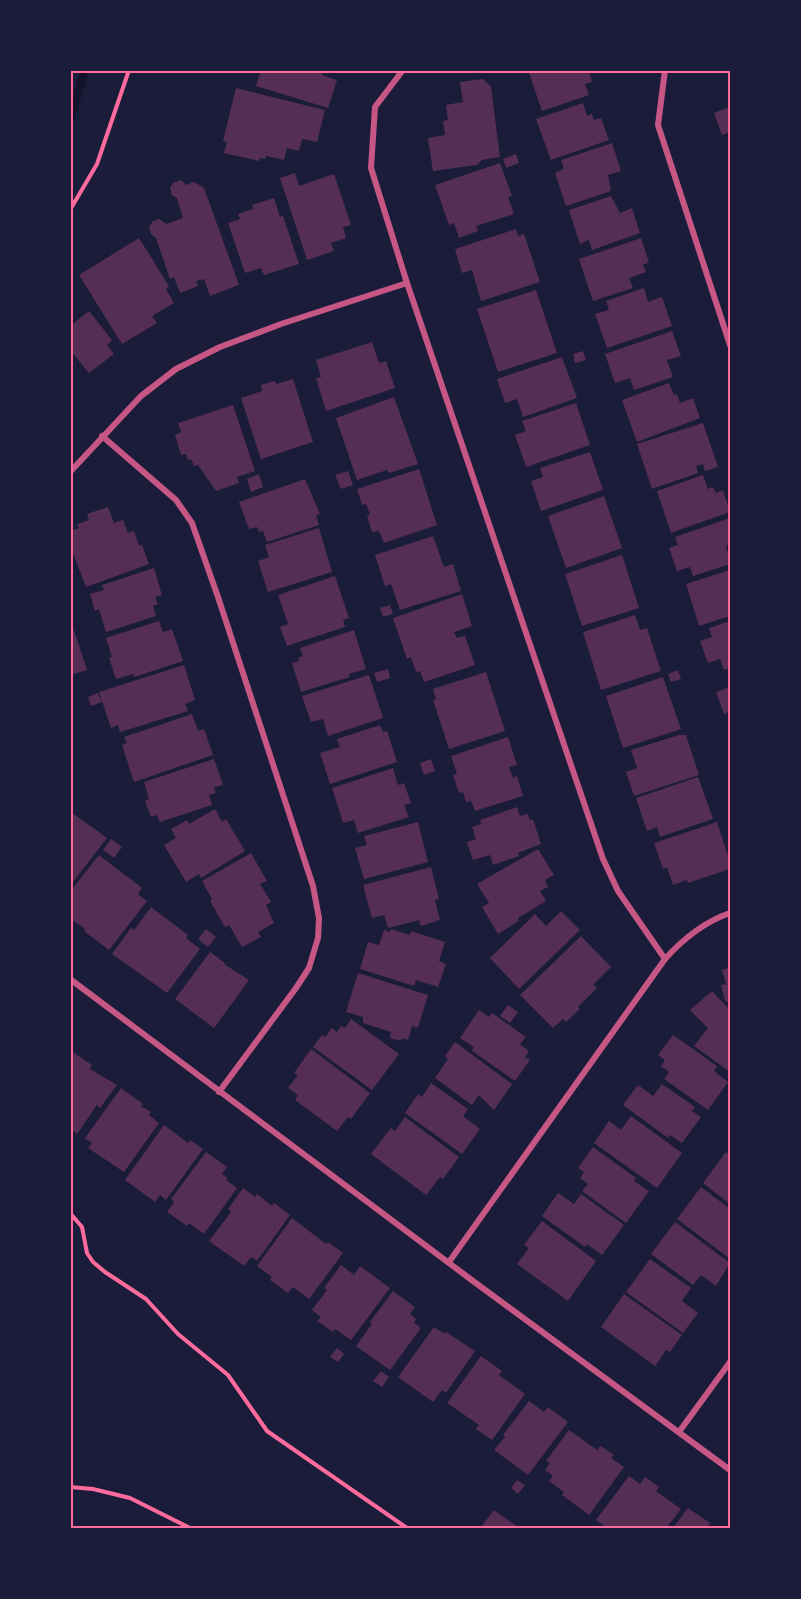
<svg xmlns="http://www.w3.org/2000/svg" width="801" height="1599" viewBox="0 0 801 1599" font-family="'PT Sans',sans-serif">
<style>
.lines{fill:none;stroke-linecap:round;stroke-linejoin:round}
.stream{stroke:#12122b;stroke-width:8}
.building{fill:#542f53}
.path{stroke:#ff6b9d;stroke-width:4}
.minor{stroke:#c65784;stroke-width:6}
.neatline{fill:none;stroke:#ff6b9d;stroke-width:2}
</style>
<rect width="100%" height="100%" fill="#1b1b3a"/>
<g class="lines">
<!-- stream -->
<path class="stream" d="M 70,120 L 85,70"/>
</g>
<!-- building -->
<g class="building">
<path d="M 261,70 L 323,70 L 322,75 L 337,80 L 328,108 L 256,86 Z"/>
<path d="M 528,70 L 589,70 L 592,82 L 585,84 L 589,95 L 542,111 Z"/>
<path d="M 483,79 L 491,87 L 500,157 L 482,160 L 477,165 L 433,171 L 428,138 L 445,135 L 443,121 L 448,120 L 446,105 L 463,102 L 460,82 Z"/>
<path d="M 236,88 L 325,110 L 317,142 L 302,139 L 299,151 L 287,148 L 284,160 L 266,156 L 265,159 L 260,158 L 259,161 L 224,153 L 227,142 L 223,141 Z"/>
<path d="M 583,103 L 587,116 L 592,114 L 594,120 L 601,118 L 609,140 L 551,160 L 536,119 Z"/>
<path d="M 730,107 L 730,132 L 722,135 L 714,113 Z"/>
<path d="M 612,143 L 621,171 L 608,175 L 611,191 L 566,206 L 555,173 L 564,169 L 561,160 Z"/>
<path d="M 516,154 L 519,163 L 506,168 L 503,159 Z"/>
<path d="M 500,163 L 512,196 L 508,197 L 514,214 L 476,226 L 478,231 L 459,238 L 454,223 L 449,225 L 435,185 Z"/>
<path d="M 295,173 L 299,186 L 334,174 L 351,225 L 343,227 L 346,238 L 331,243 L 334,251 L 307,260 L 280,178 Z"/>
<path d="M 181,180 L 186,185 L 194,182 L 204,188 L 239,285 L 210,296 L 204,279 L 196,281 L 198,286 L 180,293 L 174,277 L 170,279 L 156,238 L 151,234 L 149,227 L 153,221 L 159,219 L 166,224 L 183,218 L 177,198 L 172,195 L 170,188 L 173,183 Z"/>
<path d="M 611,196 L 620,213 L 632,208 L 640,233 L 592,250 L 589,240 L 580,244 L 569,210 Z"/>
<path d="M 274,198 L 280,217 L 283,216 L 299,264 L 264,275 L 261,268 L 245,273 L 228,223 L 240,219 L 238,214 L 253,209 L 252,205 Z"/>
<path d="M 516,229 L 518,236 L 524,234 L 540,282 L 481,301 L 472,270 L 462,273 L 455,249 Z"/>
<path d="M 139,238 L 169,286 L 166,289 L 174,303 L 152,316 L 157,323 L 122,344 L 79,275 Z"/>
<path d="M 641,238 L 649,262 L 643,265 L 646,272 L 629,278 L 633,288 L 593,301 L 579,259 Z"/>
<path d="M 644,288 L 648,302 L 662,297 L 672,326 L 607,348 L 595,314 L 609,310 L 606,301 Z"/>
<path d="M 536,290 L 557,353 L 498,372 L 477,309 Z"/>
<path d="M 89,311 L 112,340 L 107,345 L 114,354 L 89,373 L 70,350 L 70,326 Z"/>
<path d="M 672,331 L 681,356 L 667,360 L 673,377 L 634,390 L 630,378 L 615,383 L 605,354 Z"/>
<path d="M 372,342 L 379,363 L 386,361 L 395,388 L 326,411 L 316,378 L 321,377 L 316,360 Z"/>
<path d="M 583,351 L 586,360 L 575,363 L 573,354 Z"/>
<path d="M 562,357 L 577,398 L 523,417 L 517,399 L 505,403 L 497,379 Z"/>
<path d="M 293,379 L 313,442 L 261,459 L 241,398 L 262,391 L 261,385 L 275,381 L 276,384 Z"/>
<path d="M 669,383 L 674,395 L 677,394 L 680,403 L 693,398 L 700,418 L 637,442 L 622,400 Z"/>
<path d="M 394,397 L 418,464 L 389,473 L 387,470 L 357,480 L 336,418 Z"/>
<path d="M 576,403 L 590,445 L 526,467 L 515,435 L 526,431 L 522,421 Z"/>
<path d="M 233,405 L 255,471 L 237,477 L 239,483 L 216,491 L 198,465 L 194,466 L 191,459 L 188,460 L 186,454 L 181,455 L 175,435 L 181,432 L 178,423 Z"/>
<path d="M 703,423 L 718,467 L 705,471 L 703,464 L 696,466 L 698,473 L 652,489 L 637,444 Z"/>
<path d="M 590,452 L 603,490 L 541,511 L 531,481 L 543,477 L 540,468 Z"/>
<path d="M 419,469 L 437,525 L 384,543 L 379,531 L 372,532 L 367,516 L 370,514 L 366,504 L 362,505 L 357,489 Z"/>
<path d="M 348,471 L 353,485 L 341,489 L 335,475 Z"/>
<path d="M 259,474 L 263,487 L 251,492 L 247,479 Z"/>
<path d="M 703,475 L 708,489 L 713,487 L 716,493 L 723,490 L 730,512 L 671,533 L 657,491 Z"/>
<path d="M 305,479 L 320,514 L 316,515 L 319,525 L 267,542 L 263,531 L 259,532 L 257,527 L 249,529 L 239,502 Z"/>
<path d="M 604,496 L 622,548 L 566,568 L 548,516 Z"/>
<path d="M 108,507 L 114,523 L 123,520 L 128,533 L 134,531 L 139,546 L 142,545 L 149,564 L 86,587 L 70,545 L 70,537 L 72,537 L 70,531 L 79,528 L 77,524 L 89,520 L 87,514 Z"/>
<path d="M 730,518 L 730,544 L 726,546 L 730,564 L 693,576 L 690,567 L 677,571 L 669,548 L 678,545 L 675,537 Z"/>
<path d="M 319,528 L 332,572 L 268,592 L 258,561 L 269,557 L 265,545 Z"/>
<path d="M 433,536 L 444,567 L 453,564 L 461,591 L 400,610 L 391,584 L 385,586 L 375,555 Z"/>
<path d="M 622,555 L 639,608 L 582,626 L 565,574 Z"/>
<path d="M 154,568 L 162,595 L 155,597 L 158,604 L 153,606 L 156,616 L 106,632 L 99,609 L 95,611 L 90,594 L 104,590 L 102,585 Z"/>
<path d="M 730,570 L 730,616 L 699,626 L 686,584 Z"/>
<path d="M 335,576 L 349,618 L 343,620 L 345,627 L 287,646 L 280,627 L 288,624 L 278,595 Z"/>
<path d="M 462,594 L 472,626 L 454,632 L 457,638 L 465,636 L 475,665 L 424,682 L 420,671 L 416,672 L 411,657 L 407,659 L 393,618 Z"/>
<path d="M 390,605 L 393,614 L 383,617 L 380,608 Z"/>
<path d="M 635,615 L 640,630 L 647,628 L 661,671 L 601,690 L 583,632 Z"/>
<path d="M 70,618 L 87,670 L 70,675 Z"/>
<path d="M 159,621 L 163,632 L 172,629 L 183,661 L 134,677 L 133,674 L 116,679 L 109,658 L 112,657 L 106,638 Z"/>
<path d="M 730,621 L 730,668 L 724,670 L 720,659 L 708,663 L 700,641 L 712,637 L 709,628 Z"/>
<path d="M 354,630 L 366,669 L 349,674 L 350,677 L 301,692 L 292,663 L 299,661 L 298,658 L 303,656 L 300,648 Z"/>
<path d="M 184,665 L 195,700 L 185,704 L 188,711 L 120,732 L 118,725 L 111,728 L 99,692 Z"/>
<path d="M 388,669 L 390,678 L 377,682 L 374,673 Z"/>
<path d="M 678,670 L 681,679 L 671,682 L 668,674 Z"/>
<path d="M 486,672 L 505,731 L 449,749 L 433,700 L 436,699 L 433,689 Z"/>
<path d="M 369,675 L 383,718 L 328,736 L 323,719 L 311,722 L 302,696 Z"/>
<path d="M 663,677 L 681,729 L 623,748 L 606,696 Z"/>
<path d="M 730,687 L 730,711 L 724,714 L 716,692 Z"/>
<path d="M 98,693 L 102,702 L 91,706 L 88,697 Z"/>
<path d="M 192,714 L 198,731 L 204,729 L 213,755 L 134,782 L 122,745 L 127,743 L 124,737 Z"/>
<path d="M 380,725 L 383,732 L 387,731 L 397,762 L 330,784 L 320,753 L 340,747 L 337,739 Z"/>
<path d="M 679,735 L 686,735 L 699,775 L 634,796 L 626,772 L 637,768 L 631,750 Z"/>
<path d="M 508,737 L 517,765 L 509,767 L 513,778 L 517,776 L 523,796 L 475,811 L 471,801 L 466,802 L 463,792 L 459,793 L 453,775 L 457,774 L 451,756 Z"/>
<path d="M 214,759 L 223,785 L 214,787 L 216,793 L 209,795 L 212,805 L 160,822 L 157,815 L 151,817 L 145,801 L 149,799 L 144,782 Z"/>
<path d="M 431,759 L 435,771 L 424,775 L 420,763 Z"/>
<path d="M 393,768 L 398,785 L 404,783 L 411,803 L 404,805 L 409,817 L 358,833 L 354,820 L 343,823 L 332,788 Z"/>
<path d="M 698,777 L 713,819 L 660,837 L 657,827 L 647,831 L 636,798 Z"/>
<path d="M 517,807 L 520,816 L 528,814 L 530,820 L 533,819 L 541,844 L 518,853 L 519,856 L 493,865 L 490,855 L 473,860 L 467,842 L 476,839 L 472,827 L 481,824 L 480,820 Z"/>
<path d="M 215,809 L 222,822 L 226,819 L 245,851 L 201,878 L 199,874 L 186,882 L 164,845 L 176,838 L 171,829 L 187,820 L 189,824 Z"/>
<path d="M 74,814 L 107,838 L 70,886 L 70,819 Z"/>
<path d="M 418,822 L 428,862 L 364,879 L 355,848 L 367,845 L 364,836 Z"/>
<path d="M 717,822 L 730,862 L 730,869 L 688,883 L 687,880 L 673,885 L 667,867 L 663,869 L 654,843 Z"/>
<path d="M 111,839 L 122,847 L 114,858 L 103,850 Z"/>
<path d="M 538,849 L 554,875 L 545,880 L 548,887 L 540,891 L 546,901 L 518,918 L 519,921 L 498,934 L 482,907 L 489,903 L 477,884 Z"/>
<path d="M 251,853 L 267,881 L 260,884 L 271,902 L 266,905 L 274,923 L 258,932 L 261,937 L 242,947 L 229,925 L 225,927 L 210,901 L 212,899 L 202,881 Z"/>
<path d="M 99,855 L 142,888 L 138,894 L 147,901 L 109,950 L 84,931 L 85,929 L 70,918 L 70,892 Z"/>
<path d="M 431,867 L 439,899 L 435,900 L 440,920 L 421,926 L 419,920 L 388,928 L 384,915 L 372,918 L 363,885 Z"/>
<path d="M 151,907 L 188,935 L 186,938 L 200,949 L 167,993 L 112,954 L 131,928 L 134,930 Z"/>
<path d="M 561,911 L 580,930 L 519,989 L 490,958 L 535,914 L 546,926 Z"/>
<path d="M 206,929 L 216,937 L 208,947 L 198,939 Z"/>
<path d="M 391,929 L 410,935 L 411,931 L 445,942 L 439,961 L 446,964 L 438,987 L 416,980 L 414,986 L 360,969 L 368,942 L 379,945 L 384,930 L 390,932 Z"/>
<path d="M 581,936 L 611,967 L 593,985 L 597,988 L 578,1007 L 580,1009 L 566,1022 L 563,1019 L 553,1028 L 520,995 Z"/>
<path d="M 210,952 L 225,963 L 224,964 L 249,980 L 214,1028 L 175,999 Z"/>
<path d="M 730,967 L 730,1003 L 725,1001 L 721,985 L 726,984 L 722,970 Z"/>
<path d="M 358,973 L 428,995 L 418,1028 L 412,1026 L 408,1040 L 402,1038 L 401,1041 L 390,1038 L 391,1032 L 363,1023 L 363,1017 L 346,1012 Z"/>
<path d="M 712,991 L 730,1010 L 730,1072 L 694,1046 L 708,1028 L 690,1010 Z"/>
<path d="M 508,1005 L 518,1012 L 510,1023 L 500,1016 Z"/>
<path d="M 479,1010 L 489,1017 L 492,1013 L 526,1037 L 520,1044 L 529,1051 L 525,1057 L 530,1060 L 515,1081 L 472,1051 L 474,1047 L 460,1038 Z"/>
<path d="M 351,1019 L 399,1054 L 372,1090 L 313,1047 L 322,1035 L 325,1037 L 332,1028 L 337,1032 L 341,1026 L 345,1028 Z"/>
<path d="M 673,1035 L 717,1066 L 714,1071 L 728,1082 L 708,1110 L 664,1079 L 669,1072 L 661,1066 L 665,1060 L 658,1055 Z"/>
<path d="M 455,1042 L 512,1084 L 494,1110 L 479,1095 L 472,1105 L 435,1078 L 448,1059 L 445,1056 Z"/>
<path d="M 311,1049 L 370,1093 L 351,1119 L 348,1117 L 337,1131 L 295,1100 L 298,1095 L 288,1088 L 298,1075 L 294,1073 Z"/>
<path d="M 70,1050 L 92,1065 L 90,1069 L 117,1085 L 100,1108 L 97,1105 L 77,1134 L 70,1129 Z"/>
<path d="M 431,1083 L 468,1109 L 463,1116 L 480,1129 L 462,1154 L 405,1113 L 418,1094 L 422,1097 Z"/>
<path d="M 662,1084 L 695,1107 L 692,1111 L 701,1117 L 682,1143 L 670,1135 L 668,1138 L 623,1105 L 638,1085 L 653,1096 Z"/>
<path d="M 121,1088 L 143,1104 L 141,1106 L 151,1112 L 149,1115 L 159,1123 L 124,1172 L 88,1148 L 92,1143 L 85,1138 Z"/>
<path d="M 631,1116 L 682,1153 L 657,1188 L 594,1143 L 609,1121 L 621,1130 Z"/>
<path d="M 405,1117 L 459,1157 L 443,1179 L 440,1177 L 426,1195 L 371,1154 L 391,1128 L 395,1131 Z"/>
<path d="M 164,1125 L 188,1143 L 190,1140 L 203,1149 L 166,1200 L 160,1195 L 155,1202 L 125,1180 Z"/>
<path d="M 593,1147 L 636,1178 L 634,1181 L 649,1191 L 626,1223 L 582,1191 L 588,1184 L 580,1178 L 584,1172 L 578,1168 Z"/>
<path d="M 206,1152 L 227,1167 L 222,1174 L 228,1178 L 226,1180 L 237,1188 L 204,1234 L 189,1223 L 187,1226 L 167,1212 L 174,1202 L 171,1199 Z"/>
<path d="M 726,1152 L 730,1156 L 730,1204 L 703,1183 Z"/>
<path d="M 701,1187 L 730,1209 L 730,1259 L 677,1219 Z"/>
<path d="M 243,1188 L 255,1197 L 257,1194 L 272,1206 L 274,1203 L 290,1215 L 257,1261 L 251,1257 L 244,1266 L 209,1241 L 231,1212 L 228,1209 Z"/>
<path d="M 558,1193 L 574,1204 L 581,1194 L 624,1225 L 602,1255 L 587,1244 L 585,1247 L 542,1216 Z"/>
<path d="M 292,1218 L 326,1244 L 328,1242 L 343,1253 L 309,1299 L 293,1287 L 288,1293 L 270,1280 L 272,1277 L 257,1266 Z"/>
<path d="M 542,1221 L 596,1261 L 568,1301 L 517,1264 L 529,1248 L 524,1245 Z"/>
<path d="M 675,1222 L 730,1263 L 716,1286 L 701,1275 L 693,1285 L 651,1254 Z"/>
<path d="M 650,1259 L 691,1288 L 682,1301 L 698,1313 L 683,1333 L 626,1292 Z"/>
<path d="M 341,1265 L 354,1275 L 360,1266 L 390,1288 L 351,1340 L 335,1329 L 333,1332 L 317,1321 L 321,1317 L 312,1310 L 327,1290 L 324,1288 Z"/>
<path d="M 393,1291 L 415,1307 L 410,1314 L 416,1319 L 414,1323 L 421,1328 L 390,1370 L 356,1346 L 372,1324 L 370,1322 Z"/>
<path d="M 624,1294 L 682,1335 L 670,1352 L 666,1350 L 655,1366 L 601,1327 Z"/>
<path d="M 434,1327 L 445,1334 L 446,1332 L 475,1351 L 446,1393 L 442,1390 L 433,1402 L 398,1377 Z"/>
<path d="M 337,1348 L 344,1354 L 338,1362 L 330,1357 Z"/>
<path d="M 481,1356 L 502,1371 L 499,1375 L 525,1394 L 492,1440 L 476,1429 L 479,1425 L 447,1403 Z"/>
<path d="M 381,1371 L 389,1377 L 382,1387 L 373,1381 Z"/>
<path d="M 529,1401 L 544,1412 L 548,1407 L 568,1422 L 528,1475 L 494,1450 L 505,1437 L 503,1435 Z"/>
<path d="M 569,1430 L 597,1450 L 601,1446 L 614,1455 L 611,1458 L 624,1467 L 589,1515 L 562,1495 L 564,1492 L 549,1481 L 553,1476 L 545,1470 L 550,1463 L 546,1461 Z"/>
<path d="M 629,1476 L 640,1484 L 645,1477 L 659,1487 L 656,1491 L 681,1509 L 666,1528 L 607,1528 L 596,1520 Z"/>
<path d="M 517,1480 L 525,1485 L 518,1494 L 511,1488 Z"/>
<path d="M 688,1508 L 710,1523 L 707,1528 L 673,1528 Z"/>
<path d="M 494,1510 L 519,1528 L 480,1528 Z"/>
</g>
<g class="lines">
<!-- path -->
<g class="path">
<path d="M 70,210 L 97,164 L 129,70"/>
<path d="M 70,1213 L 82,1227 L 87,1253 L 93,1262 L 105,1272 L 146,1299 L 178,1334 L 228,1375 L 267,1431 L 407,1528"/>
<path d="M 70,1487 L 93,1489 L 130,1498 L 190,1528"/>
</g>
<!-- minor -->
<g class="minor">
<path d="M 403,70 L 375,107 L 371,168 L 407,283 L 603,859 L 618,891 L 665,959"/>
<path d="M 665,70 L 658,125 L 730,345"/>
<path d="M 102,436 L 176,500 L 192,523 L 218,597 L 313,886 L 319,918 L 318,938 L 309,968 L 296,988 L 219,1092"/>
<path d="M 70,472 L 141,396 L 176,369 L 220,347 L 281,324 L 407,283"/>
<path d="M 70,979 L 473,1281 L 730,1470"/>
<path d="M 449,1262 L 665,959 C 683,939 704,922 730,913"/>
<path d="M 679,1432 L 730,1362"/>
</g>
</g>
<!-- border -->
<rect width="801" height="1599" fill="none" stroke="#1b1b3a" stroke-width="144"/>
<rect x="72" y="72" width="657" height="1455" class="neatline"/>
</svg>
